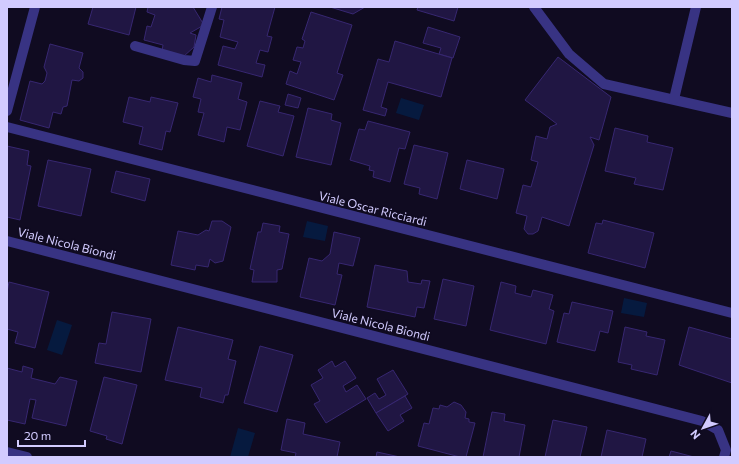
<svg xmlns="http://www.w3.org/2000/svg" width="739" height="464" viewBox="0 0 739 464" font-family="Commissioner,sans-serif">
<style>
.water{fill:#061a3f}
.building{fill:#201643;stroke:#372771}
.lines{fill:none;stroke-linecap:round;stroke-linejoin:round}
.minor{stroke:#383383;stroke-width:10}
.labels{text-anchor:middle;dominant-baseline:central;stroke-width:3.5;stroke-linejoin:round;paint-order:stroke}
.street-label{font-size:12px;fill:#d2cbff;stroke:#100b21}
</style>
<rect width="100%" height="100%" fill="#100b21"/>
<!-- water -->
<g class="water">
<path d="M 401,98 L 424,105 L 419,120 L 396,113 Z"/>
<path d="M 307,221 L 328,226 L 325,241 L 303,237 Z"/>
<path d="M 624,298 L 647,303 L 644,317 L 621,313 Z"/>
<path d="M 57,320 L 72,325 L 62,355 L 47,350 Z"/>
<path d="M 238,428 L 255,433 L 248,457 L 230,457 Z"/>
</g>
<!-- building -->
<g class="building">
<path d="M 93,7 L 136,7 L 129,35 L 88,24 Z"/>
<path d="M 148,7 L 193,7 L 204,25 L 190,33 L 196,35 L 194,47 L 183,57 L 162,51 L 163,45 L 144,40 L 147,26 L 151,27 L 155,15 L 147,12 Z"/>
<path d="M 222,7 L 275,7 L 267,36 L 272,37 L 268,52 L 260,50 L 256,63 L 265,65 L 262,77 L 218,65 L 223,46 L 235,49 L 238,42 L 220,37 L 224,20 L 219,19 Z"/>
<path d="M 330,7 L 365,7 L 353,14 Z"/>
<path d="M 418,7 L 458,7 L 454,21 L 417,10 Z"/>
<path d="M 311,12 L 352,25 L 337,73 L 343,75 L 334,100 L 286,84 L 290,71 L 297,74 L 301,62 L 293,60 L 297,47 L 303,48 L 305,41 L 302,39 Z"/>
<path d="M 428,27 L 460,37 L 453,58 L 439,54 L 441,48 L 423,43 Z"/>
<path d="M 395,41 L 452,58 L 441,97 L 388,82 L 381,107 L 387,109 L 385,116 L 363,110 L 378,59 L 389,62 Z"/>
<path d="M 50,44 L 83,53 L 79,68 L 83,72 L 83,78 L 79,81 L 72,80 L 67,106 L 63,107 L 61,114 L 53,112 L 49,128 L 20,120 L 30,81 L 42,84 L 45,81 L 47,73 L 44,67 Z"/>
<path d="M 558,57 L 611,97 L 599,140 L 590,137 L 594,145 L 569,226 L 542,217 L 538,231 L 533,234 L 528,234 L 524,229 L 527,216 L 516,213 L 523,185 L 531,187 L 538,162 L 531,160 L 536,136 L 547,139 L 550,127 L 557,124 L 525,100 Z"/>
<path d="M 212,75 L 242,83 L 238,99 L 247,102 L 240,130 L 227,127 L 224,142 L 198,135 L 204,113 L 198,112 L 201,99 L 193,97 L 198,78 L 211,82 Z"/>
<path d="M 288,94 L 301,98 L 298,108 L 285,105 Z"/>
<path d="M 129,97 L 150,102 L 151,97 L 178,103 L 170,132 L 166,131 L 162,150 L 139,144 L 143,127 L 123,122 Z"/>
<path d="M 260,101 L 280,106 L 278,112 L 294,116 L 283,156 L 247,146 Z"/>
<path d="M 308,108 L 332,114 L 331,120 L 341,123 L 331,165 L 296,157 Z"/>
<path d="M 368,121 L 410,132 L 405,149 L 399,148 L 390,182 L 373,177 L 374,171 L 369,170 L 370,166 L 350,160 L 359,129 L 365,130 Z"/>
<path d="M 615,128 L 648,136 L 647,142 L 673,148 L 663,190 L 634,184 L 636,178 L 605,171 Z"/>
<path d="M 414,145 L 448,153 L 437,199 L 419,194 L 420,188 L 404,184 Z"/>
<path d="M 7,146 L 29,151 L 27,165 L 31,166 L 20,220 L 7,217 Z"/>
<path d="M 48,160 L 91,169 L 81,216 L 38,206 Z"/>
<path d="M 467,160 L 504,169 L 497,199 L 460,189 Z"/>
<path d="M 116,171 L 150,179 L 145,201 L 111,192 Z"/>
<path d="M 603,220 L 654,233 L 645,268 L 588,253 L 596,223 L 602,224 Z"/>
<path d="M 212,221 L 222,221 L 231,227 L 223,261 L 215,263 L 210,259 L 208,267 L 196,265 L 195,270 L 171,265 L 178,231 L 198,235 L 206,230 L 209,231 Z"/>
<path d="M 263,223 L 280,226 L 279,232 L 289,234 L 282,269 L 277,270 L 277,282 L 252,282 L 254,270 L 250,269 L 258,232 L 261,232 Z"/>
<path d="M 334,232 L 360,238 L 353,266 L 339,263 L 337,274 L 342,275 L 335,305 L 300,297 L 309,258 L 322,261 L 330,254 Z"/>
<path d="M 375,265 L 407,271 L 408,282 L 421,284 L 422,280 L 430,281 L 424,308 L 417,307 L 415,317 L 367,307 Z"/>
<path d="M 443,279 L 474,286 L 466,326 L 434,319 Z"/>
<path d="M 9,282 L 49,292 L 35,348 L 15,343 L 18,332 L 7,329 L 7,292 Z"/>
<path d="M 501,282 L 516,286 L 515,293 L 531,297 L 533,290 L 553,295 L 549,309 L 554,311 L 546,344 L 490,330 Z"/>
<path d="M 572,302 L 613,311 L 608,333 L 600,331 L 595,351 L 557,342 L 564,313 L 569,314 Z"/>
<path d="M 112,312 L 151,319 L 141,372 L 95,363 L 99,343 L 106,344 Z"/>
<path d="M 178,327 L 233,340 L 228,359 L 236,361 L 228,395 L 225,395 L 223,403 L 200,397 L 202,388 L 165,380 Z"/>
<path d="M 625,327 L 647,332 L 646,336 L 665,340 L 657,375 L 631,369 L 632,365 L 618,362 Z"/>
<path d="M 689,327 L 732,339 L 732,383 L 679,365 Z"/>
<path d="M 260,346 L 293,355 L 277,412 L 244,403 Z"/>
<path d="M 332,361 L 335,367 L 345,361 L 356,378 L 343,386 L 346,392 L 357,385 L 366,399 L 326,423 L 314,404 L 320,401 L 311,385 L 323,378 L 318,370 Z"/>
<path d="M 23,366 L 33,369 L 31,378 L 55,384 L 60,377 L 77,381 L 66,426 L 32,418 L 36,400 L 30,399 L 25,424 L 7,420 L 7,368 L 22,372 Z"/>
<path d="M 393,370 L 408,394 L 376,413 L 367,398 L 375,393 L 379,399 L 386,395 L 377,379 Z"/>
<path d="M 104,377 L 137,385 L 122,444 L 106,439 L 107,436 L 90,431 Z"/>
<path d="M 405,396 L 412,408 L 400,415 L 404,421 L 388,431 L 376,413 Z"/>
<path d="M 454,402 L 461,405 L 466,412 L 465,418 L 469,419 L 469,422 L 475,423 L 466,457 L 460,457 L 418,446 L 424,423 L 429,424 L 433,408 L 439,409 L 440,405 L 447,407 Z"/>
<path d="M 492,412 L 505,414 L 504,421 L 525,425 L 519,457 L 483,457 Z"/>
<path d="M 287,419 L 305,423 L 303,434 L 340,442 L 337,457 L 295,457 L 296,453 L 281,450 Z"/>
<path d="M 553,420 L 587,427 L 580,457 L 545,457 Z"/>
<path d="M 607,430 L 646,439 L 642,457 L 601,457 Z"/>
<path d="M 671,451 L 694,457 L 669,457 Z"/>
<path d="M 377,452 L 400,457 L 376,457 Z"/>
</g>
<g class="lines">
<!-- minor -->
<g class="minor">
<path d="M 534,7 L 569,54 L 604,84 L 732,113"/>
<path d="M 135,46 L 184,60 L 195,61 L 212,7"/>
<path d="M 674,99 L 696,7"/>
<path d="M 7,111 L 35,7"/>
<path d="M 7,127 L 732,313"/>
<path d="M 7,241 L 702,421 L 718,430 L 726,450 L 724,457"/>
<path d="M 7,452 L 27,457"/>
</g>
</g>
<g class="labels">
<!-- street labels -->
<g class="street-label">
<text transform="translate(373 208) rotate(14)">Viale Oscar Ricciardi</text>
<text transform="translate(67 243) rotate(14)">Viale Nicola Biondi</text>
<text transform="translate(381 324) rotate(14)">Viale Nicola Biondi</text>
</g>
</g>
<!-- border -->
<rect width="739" height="464" fill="none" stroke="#d2cbff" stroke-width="16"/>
<!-- north arrow -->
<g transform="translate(703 428) rotate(230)" stroke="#100b21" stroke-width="3" paint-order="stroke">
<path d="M0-3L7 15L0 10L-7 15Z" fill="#d2cbff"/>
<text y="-6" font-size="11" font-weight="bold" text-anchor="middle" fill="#d2cbff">N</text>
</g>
<!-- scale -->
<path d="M18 440v6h67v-6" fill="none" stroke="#d2cbff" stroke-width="2"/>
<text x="24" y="440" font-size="12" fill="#d2cbff" stroke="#100b21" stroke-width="3" paint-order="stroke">20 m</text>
</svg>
